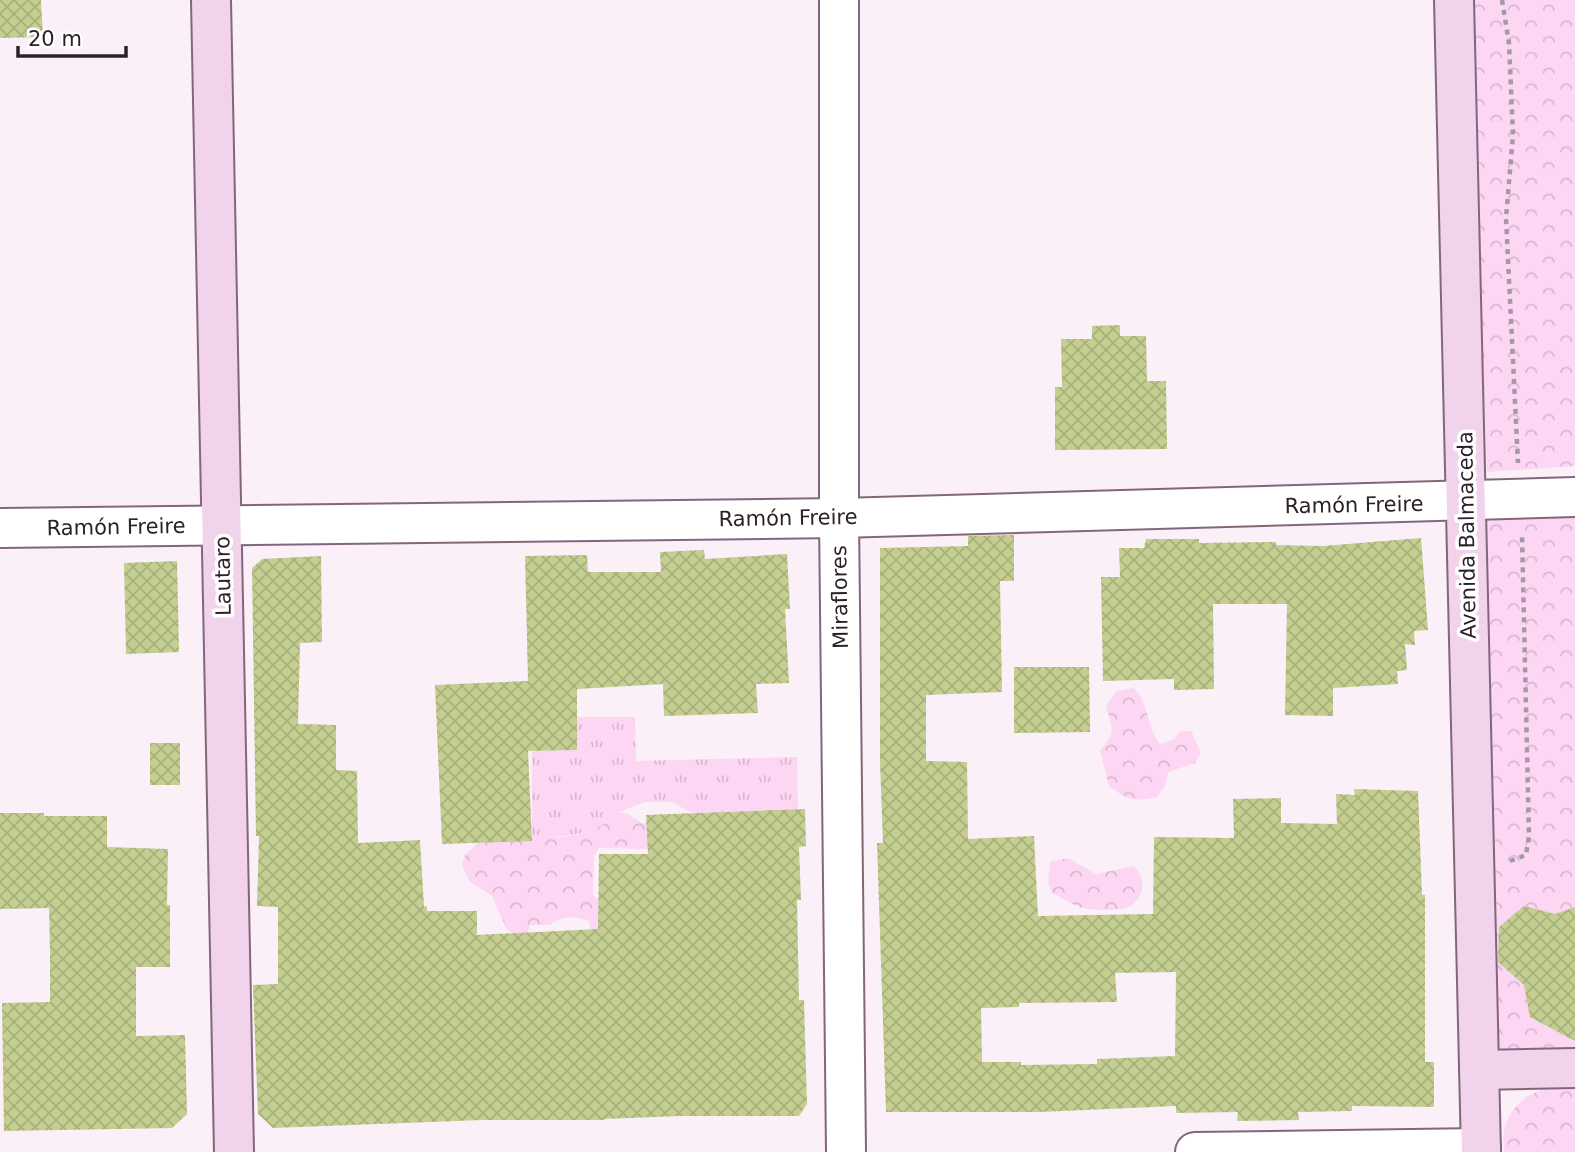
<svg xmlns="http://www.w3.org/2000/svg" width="1575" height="1152" viewBox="0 0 1575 1152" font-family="'DejaVu Sans',sans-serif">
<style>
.grass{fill:url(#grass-tufts)}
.forest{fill:url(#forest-crowns)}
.building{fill:url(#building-cross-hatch);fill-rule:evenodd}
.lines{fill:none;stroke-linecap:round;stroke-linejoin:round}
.street-casing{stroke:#82677c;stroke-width:42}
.secondary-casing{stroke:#82677c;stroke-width:42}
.path{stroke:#a599a2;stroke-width:4.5;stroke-dasharray:5 5;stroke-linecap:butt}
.street{stroke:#fff;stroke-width:38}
.secondary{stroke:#f1d4ec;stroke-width:38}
.labels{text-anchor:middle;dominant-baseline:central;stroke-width:7;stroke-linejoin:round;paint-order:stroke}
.street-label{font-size:21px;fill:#2c2129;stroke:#fff}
</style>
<defs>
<pattern id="grass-tufts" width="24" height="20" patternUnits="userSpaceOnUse" patternTransform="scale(1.75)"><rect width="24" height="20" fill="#fdd6f4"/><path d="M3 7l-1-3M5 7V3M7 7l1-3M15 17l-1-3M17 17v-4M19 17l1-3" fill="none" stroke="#d9b7d1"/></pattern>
<pattern id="forest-crowns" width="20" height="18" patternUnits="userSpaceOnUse" patternTransform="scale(1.75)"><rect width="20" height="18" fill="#fdd6f4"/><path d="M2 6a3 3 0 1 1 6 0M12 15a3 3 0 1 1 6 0" fill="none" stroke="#d9b7d1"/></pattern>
<pattern id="building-cross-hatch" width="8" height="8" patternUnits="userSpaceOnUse" patternTransform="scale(1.75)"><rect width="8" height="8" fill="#c3ce90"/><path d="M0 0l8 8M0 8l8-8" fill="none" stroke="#a8b17c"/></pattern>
</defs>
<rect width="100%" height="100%" fill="#fbeff8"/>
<!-- grass -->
<path class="grass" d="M 577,717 L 635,717 L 636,761 L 797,757 L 798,809 L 697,813 L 690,812 L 672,802 L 645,802 L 619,812 L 595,831 L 532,841 L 532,751 L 577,750 Z"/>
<!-- forest -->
<g class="forest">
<path d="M 1470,0 L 1575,0 L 1575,466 L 1487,472 Z"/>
<path d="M 1575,513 L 1575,1063 L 1484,1065 L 1473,517 Z"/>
<path d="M 1134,688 C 1150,704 1145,725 1160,744 L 1174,739 L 1180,731 L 1191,731 L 1201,753 L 1195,763 L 1168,772 L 1165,786 L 1157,797 C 1133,802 1129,801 1109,786 L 1100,750 C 1117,733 1112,727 1106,706 L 1117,691 Z"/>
<path d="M 619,812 L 628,814 L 642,823 L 658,823 L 653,849 L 599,848 L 594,856 L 593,895 L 601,903 L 613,907 L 593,943 L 589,921 C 574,916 561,915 550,925 L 530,925 L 527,936 L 518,936 L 507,930 L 492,896 L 470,882 L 462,865 L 465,855 L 478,843 L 564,837 L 594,831 Z"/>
<path d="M 1068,858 L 1096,874 L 1134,866 C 1149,881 1143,905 1122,909 C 1116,910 1093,910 1088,909 C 1076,907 1063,899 1052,893 L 1048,882 L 1050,862 Z"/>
<path d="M 1565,1085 L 1575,1088 L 1575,1152 L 1504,1152 C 1498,1111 1527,1088 1565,1085 Z"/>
</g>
<!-- building -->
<g class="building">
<path d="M 0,0 L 41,0 L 43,37 L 0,38 Z"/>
<path d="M 1120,325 L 1120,336 L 1146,336 L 1147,381 L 1166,381 L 1167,449 L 1055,450 L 1055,387 L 1062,387 L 1061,339 L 1092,339 L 1092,326 Z"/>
<path d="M 1014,535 L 1014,581 L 1000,581 L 1002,692 L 926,695 L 926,761 L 967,762 L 968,839 L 1034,836 L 1038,916 L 1153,914 L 1154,837 L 1234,838 L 1233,799 L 1281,798 L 1281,823 L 1337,824 L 1336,794 L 1355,795 L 1354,789 L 1418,791 L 1422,895 L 1425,895 L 1425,1062 L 1434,1062 L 1434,1107 L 1352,1106 L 1352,1111 L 1298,1112 L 1299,1120 L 1237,1121 L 1238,1112 L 1176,1113 L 1176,1106 L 1039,1112 L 886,1112 L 877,843 L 883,843 L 880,762 L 880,548 L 968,546 L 968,536 ZM 1176,972 L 1175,1056 L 1097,1059 L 1097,1064 L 1021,1065 L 1021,1062 L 982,1062 L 981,1008 L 1019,1007 L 1019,1003 L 1117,1002 L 1115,973 Z"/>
<path d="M 1421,538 L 1428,630 L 1414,631 L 1415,645 L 1405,644 L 1407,670 L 1397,671 L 1398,684 L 1333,688 L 1333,716 L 1285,715 L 1287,604 L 1213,604 L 1214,689 L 1174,690 L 1174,679 L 1103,681 L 1101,577 L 1120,577 L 1119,548 L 1144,548 L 1146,539 L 1199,539 L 1199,543 L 1276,542 L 1276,545 L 1323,546 Z"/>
<path d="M 704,550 L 705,559 L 787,554 L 790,609 L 785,609 L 789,683 L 756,684 L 758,713 L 664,716 L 663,684 L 577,689 L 577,750 L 528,751 L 532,841 L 442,844 L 435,685 L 528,681 L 525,556 L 587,555 L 588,572 L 661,572 L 660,552 Z"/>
<path d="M 321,556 L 322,642 L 300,643 L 298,724 L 336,725 L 336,770 L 357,771 L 358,843 L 420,840 L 424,907 L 427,906 L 427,911 L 477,911 L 477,935 L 598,929 L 599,854 L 648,854 L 646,815 L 805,809 L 806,846 L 799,847 L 801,900 L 797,900 L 799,1000 L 804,1000 L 807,1104 L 799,1116 L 680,1116 L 604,1119 L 604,1120 L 482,1120 L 273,1128 L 258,1114 L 253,985 L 278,984 L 278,907 L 257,906 L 259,836 L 256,836 L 252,568 L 262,559 Z"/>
<path d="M 177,561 L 179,652 L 126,654 L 124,563 Z"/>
<path d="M 1014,667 L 1089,667 L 1090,732 L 1014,733 Z"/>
<rect x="150" y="743" width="30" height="42"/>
<path d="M 0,813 L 44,813 L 44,816 L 107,816 L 107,847 L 168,849 L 167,905 L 170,905 L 170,967 L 136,967 L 136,1036 L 185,1035 L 187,1114 L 172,1128 L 4,1131 L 2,1003 L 50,1002 L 50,952 L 49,908 L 0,909 Z"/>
<path d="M 1524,906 L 1555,914 L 1575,907 L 1575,1041 L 1530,1017 L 1524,985 L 1498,962 L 1499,927 Z"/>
</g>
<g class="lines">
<defs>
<g id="street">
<path d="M 839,0 L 839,518 L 846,1152"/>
<path d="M 0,528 L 839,518 L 1575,497"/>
<path d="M 1195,1152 L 1481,1148"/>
</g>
<g id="secondary">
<path d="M 211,0 L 234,1152"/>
<path d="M 1454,0 L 1481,1152"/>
<path d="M 1479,1070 L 1575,1068"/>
</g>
</defs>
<!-- street casing -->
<use href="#street" class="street-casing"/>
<!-- secondary casing -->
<use href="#secondary" class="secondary-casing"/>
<!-- path -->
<g class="path">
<path d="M 1502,0 L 1509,43 L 1513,135 L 1506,218 L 1518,463"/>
<path d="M 1510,861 L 1526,855 L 1529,836 L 1522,535"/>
</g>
<!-- street -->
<use href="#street" class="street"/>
<!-- secondary -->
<use href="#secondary" class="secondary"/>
</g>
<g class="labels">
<!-- street labels -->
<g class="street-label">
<text transform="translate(1354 505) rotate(-1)">Ramón Freire</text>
<text transform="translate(788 518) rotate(-1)">Ramón Freire</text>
<text transform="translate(116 527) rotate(-1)">Ramón Freire</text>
<text transform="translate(1467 535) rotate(-91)">Avenida Balmaceda</text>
<text transform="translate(223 576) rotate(-91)">Lautaro</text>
<text transform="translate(840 597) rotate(-91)">Miraflores</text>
</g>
</g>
<!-- scale -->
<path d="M18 46v10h108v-10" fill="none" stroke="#2c2129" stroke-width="3.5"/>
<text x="28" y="46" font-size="21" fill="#2c2129" stroke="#ffffff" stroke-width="5" paint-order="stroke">20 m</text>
</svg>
